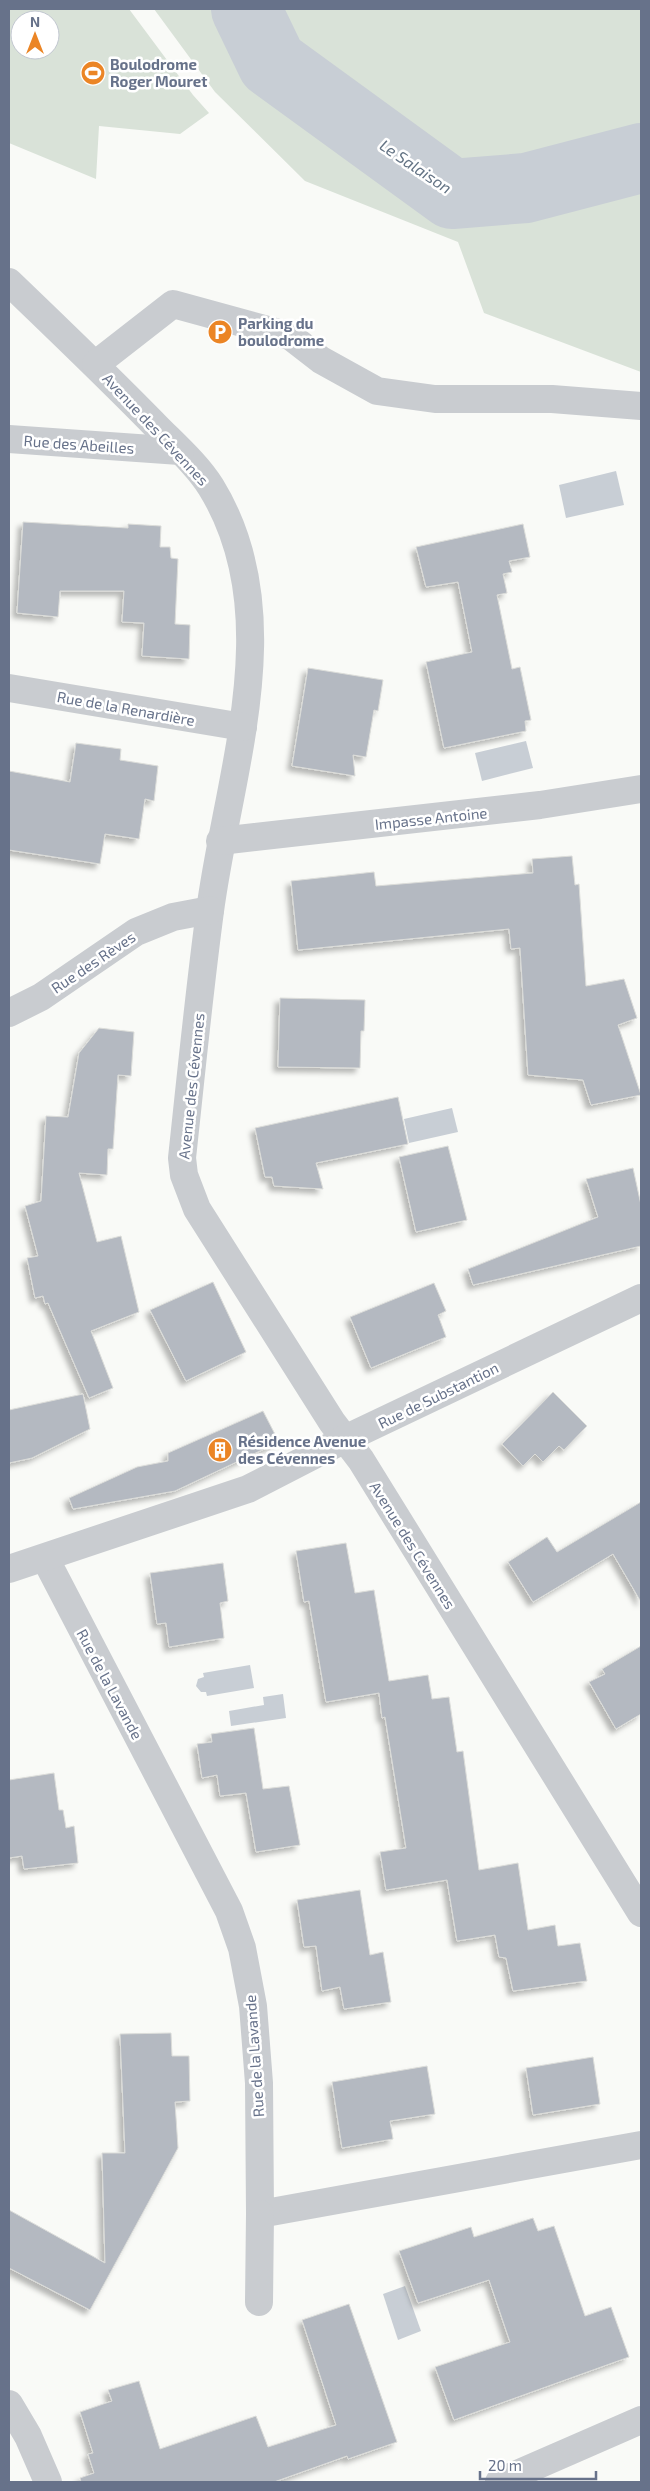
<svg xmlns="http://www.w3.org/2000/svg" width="650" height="2491" viewBox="0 0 650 2491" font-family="'Exo 2',sans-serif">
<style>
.green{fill:#d9e2d8;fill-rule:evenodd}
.water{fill:#c8ced5}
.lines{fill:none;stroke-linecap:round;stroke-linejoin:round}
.river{stroke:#c8ced5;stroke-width:70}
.building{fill:#b4b9c1;stroke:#dbdcd9;filter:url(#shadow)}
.minor{stroke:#c9ccd0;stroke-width:28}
.labels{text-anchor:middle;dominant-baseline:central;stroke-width:5;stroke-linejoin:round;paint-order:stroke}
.poi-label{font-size:15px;font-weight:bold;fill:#67728a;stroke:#fff;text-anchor:start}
.street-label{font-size:15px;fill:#67728a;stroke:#fff}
.water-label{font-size:16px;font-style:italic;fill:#637384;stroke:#fff}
</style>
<defs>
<filter id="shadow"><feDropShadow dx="-4.5" dy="4.5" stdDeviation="2.5" flood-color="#0004"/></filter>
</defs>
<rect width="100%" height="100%" fill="#f9faf7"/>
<!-- green -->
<g class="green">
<path d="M 9,9 L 129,9 L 193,95 L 209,113 L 180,134 L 99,126 L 96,179 L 9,143 ZM 20,20 L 50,20 L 50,50 L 20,50 Z"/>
<path d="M 154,9 L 641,9 L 641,372 L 484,313 L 458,242 L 305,181 L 215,92 Z"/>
</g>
<!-- water -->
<g class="water">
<path d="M 616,471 L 624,505 L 566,518 L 559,485 Z"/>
<path d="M 526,741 L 533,768 L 482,781 L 475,753 Z"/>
<path d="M 452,1108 L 458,1132 L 409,1143 L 404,1119 Z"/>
<path d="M 250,1665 L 254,1688 L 207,1696 L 206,1692 L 201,1692 L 196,1686 L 198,1679 L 204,1677 L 203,1673 Z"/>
<path d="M 283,1694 L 286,1718 L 231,1726 L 229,1711 L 264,1705 L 263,1697 Z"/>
<path d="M 405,2286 L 421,2331 L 398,2340 L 383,2294 Z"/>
</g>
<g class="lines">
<!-- river -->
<path class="river" d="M 246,9 L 272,63 L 452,194 L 526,188 L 641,158"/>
</g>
<!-- building -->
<g class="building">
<path d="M 23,522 L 128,528 L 128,524 L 161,526 L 160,547 L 170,547 L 171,558 L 178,559 L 175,624 L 190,625 L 189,659 L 142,656 L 144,623 L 122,622 L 124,591 L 60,591 L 58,617 L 17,613 Z"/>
<path d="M 523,524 L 530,557 L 509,561 L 512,572 L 503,574 L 507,593 L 497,595 L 512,669 L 520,667 L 531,720 L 525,721 L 526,731 L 444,748 L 426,662 L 472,652 L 458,582 L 426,587 L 416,547 Z"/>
<path d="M 308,668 L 383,680 L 378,711 L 374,710 L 366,757 L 353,755 L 355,776 L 292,766 Z"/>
<path d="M 76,743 L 121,749 L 120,760 L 158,766 L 154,801 L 145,799 L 139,839 L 105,834 L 100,864 L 9,850 L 9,771 L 70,782 Z"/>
<path d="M 572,856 L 575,885 L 579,884 L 586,986 L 624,979 L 637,1018 L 618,1025 L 641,1095 L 591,1105 L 583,1080 L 528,1075 L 520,948 L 511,949 L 509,929 L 298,950 L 291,881 L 374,872 L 376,886 L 533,873 L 532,859 Z"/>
<path d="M 280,998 L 365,1000 L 364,1031 L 361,1031 L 360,1068 L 278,1067 Z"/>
<path d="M 99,1028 L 134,1032 L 131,1076 L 118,1075 L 113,1149 L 108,1149 L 107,1175 L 79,1173 L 97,1242 L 121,1236 L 139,1312 L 91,1331 L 113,1388 L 89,1398 L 48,1303 L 45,1304 L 43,1296 L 35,1298 L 27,1258 L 38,1256 L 25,1206 L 41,1201 L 46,1116 L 68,1117 L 79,1053 Z"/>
<path d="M 398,1097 L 408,1144 L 316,1163 L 323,1189 L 274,1186 L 272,1177 L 265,1177 L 255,1128 Z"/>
<path d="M 448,1146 L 467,1220 L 416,1232 L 399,1157 Z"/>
<path d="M 633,1168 L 641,1205 L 641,1246 L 473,1285 L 468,1269 L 598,1217 L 586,1179 Z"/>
<path d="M 213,1282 L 246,1352 L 186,1381 L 150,1310 Z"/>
<path d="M 434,1283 L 446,1311 L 438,1315 L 446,1337 L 371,1368 L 350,1317 Z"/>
<path d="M 553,1392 L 587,1426 L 564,1450 L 559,1446 L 543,1462 L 535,1454 L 523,1466 L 502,1444 Z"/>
<path d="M 83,1394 L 90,1429 L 32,1458 L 9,1463 L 9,1410 Z"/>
<path d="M 263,1411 L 279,1442 L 175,1491 L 73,1509 L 69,1498 L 137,1467 L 168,1461 L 168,1453 Z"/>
<path d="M 641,1502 L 641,1602 L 613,1554 L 533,1602 L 508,1562 L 547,1537 L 557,1552 Z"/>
<path d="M 346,1543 L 355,1593 L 374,1590 L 389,1681 L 428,1675 L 432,1699 L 449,1697 L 457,1752 L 463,1751 L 479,1870 L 518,1863 L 528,1930 L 555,1925 L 558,1946 L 580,1943 L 587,1981 L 513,1991 L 506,1958 L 499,1957 L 495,1935 L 457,1941 L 447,1880 L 386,1890 L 380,1852 L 406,1848 L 385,1717 L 382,1718 L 379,1693 L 326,1702 L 309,1601 L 304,1602 L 296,1551 Z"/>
<path d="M 223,1563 L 228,1601 L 220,1603 L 224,1638 L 169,1647 L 166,1623 L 157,1624 L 150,1573 Z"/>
<path d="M 641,1646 L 641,1714 L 616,1729 L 589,1682 L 605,1674 L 602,1669 Z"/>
<path d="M 254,1728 L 263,1789 L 289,1786 L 300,1845 L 256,1852 L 246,1793 L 220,1796 L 217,1775 L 202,1778 L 197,1744 L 212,1742 L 211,1734 Z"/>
<path d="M 54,1773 L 59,1810 L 63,1810 L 66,1828 L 74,1826 L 78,1863 L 24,1869 L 22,1856 L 9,1858 L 9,1780 Z"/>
<path d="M 360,1890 L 370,1955 L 383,1952 L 391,2002 L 344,2009 L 340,1987 L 322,1991 L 316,1946 L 304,1947 L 297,1900 Z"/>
<path d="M 171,2033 L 172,2056 L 189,2056 L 190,2101 L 175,2102 L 178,2148 L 90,2310 L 9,2268 L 9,2210 L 105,2263 L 102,2153 L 125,2153 L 120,2034 Z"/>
<path d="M 593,2057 L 600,2104 L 533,2115 L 526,2068 Z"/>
<path d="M 427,2066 L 435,2114 L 390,2121 L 393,2139 L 342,2148 L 332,2082 Z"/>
<path d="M 533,2218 L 538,2231 L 554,2226 L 585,2316 L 611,2307 L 629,2357 L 454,2420 L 435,2367 L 510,2342 L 489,2280 L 418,2303 L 399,2251 L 471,2227 L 474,2237 Z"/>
<path d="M 349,2304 L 397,2442 L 348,2459 L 347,2456 L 274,2482 L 81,2482 L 80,2478 L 94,2473 L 88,2454 L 93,2453 L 80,2412 L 112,2401 L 108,2390 L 139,2381 L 160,2449 L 256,2416 L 268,2447 L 336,2425 L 302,2320 Z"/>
</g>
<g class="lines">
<!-- minor -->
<g class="minor">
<path d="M 9,282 C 57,328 105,374 152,422 C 171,442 196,463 211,487 C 290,615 228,774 210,911 C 199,993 191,1075 182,1158 L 184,1175 L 197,1209 L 332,1422 L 361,1460 L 641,1913"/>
<path d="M 96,364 L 173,304 L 290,336 L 321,360 L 377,391 L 435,399 L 552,399 L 641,406"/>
<path d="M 9,439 L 180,451"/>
<path d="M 9,688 L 243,727"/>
<path d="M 220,841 L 540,805 L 641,789"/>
<path d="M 9,1013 L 41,997 L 136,932 L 173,917 L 210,910"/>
<path d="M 45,1558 L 229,1911 L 242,1948 L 253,2006 L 259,2083 L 260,2214 L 641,2145"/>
<path d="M 9,1569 L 248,1489 L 345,1439 L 641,1298"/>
<path d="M 259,2302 L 260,2214"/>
<path d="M 9,2404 L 28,2436 L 48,2482"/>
<path d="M 499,2482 L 641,2420"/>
</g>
</g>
<!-- icons -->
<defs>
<symbol id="stadium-disc" viewBox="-11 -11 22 22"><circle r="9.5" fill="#eb8525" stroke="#fff"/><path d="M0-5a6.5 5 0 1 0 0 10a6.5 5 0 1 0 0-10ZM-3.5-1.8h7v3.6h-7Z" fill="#fff"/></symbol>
<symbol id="parking-disc" viewBox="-11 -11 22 22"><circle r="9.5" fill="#eb8525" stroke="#fff"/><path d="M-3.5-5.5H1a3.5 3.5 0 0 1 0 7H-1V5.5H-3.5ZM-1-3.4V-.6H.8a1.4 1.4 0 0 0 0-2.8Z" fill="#fff"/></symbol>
<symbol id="building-disc" viewBox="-11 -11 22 22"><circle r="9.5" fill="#eb8525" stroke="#fff"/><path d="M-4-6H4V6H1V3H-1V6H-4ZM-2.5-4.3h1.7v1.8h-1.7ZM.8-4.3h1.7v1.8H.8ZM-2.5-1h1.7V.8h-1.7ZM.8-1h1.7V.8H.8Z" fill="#fff"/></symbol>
</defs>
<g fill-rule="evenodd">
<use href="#stadium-disc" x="79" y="59" width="28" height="28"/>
<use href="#parking-disc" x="206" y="318" width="28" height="28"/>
<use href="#building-disc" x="206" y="1436" width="28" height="28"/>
</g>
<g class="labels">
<!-- poi labels -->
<g class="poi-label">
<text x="110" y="64">Boulodrome<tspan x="110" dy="17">Roger Mouret</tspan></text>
<text x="238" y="323">Parking du<tspan x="238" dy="17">boulodrome</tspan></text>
<text x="238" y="1441">Résidence Avenue<tspan x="238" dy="17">des Cévennes</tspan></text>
</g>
<!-- street labels -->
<g class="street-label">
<text transform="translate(156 429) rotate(47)">Avenue des Cévennes</text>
<text transform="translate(79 444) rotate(4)">Rue des Abeilles</text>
<text transform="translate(126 708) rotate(10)">Rue de la Renardière</text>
<text transform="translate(431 818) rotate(-6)">Impasse Antoine</text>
<text transform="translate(93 962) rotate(-34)">Rue des Rèves</text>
<text transform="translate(191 1086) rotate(-84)">Avenue des Cévennes</text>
<text transform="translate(438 1395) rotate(-26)">Rue de Substantion</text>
<text transform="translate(413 1545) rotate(58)">Avenue des Cévennes</text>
<text transform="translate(110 1684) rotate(62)">Rue de la Lavande</text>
<text transform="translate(254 2056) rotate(-94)">Rue de la Lavande</text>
</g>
<!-- water labels -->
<g class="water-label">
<text transform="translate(416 166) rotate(34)">Le Salaison</text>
</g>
</g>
<!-- border -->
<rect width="650" height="2491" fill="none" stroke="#67728a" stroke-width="20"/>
<!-- north arrow -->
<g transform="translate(35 35)"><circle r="24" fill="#ffffff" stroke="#c2c7d0"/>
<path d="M0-4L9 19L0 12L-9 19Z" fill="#eb8525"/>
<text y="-8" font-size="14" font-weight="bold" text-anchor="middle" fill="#67728a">N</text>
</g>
<!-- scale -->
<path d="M480 2471v8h116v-8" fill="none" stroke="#67728a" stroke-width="2.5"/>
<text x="488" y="2471" font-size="15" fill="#67728a" stroke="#ffffff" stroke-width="4" paint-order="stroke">20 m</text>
</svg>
